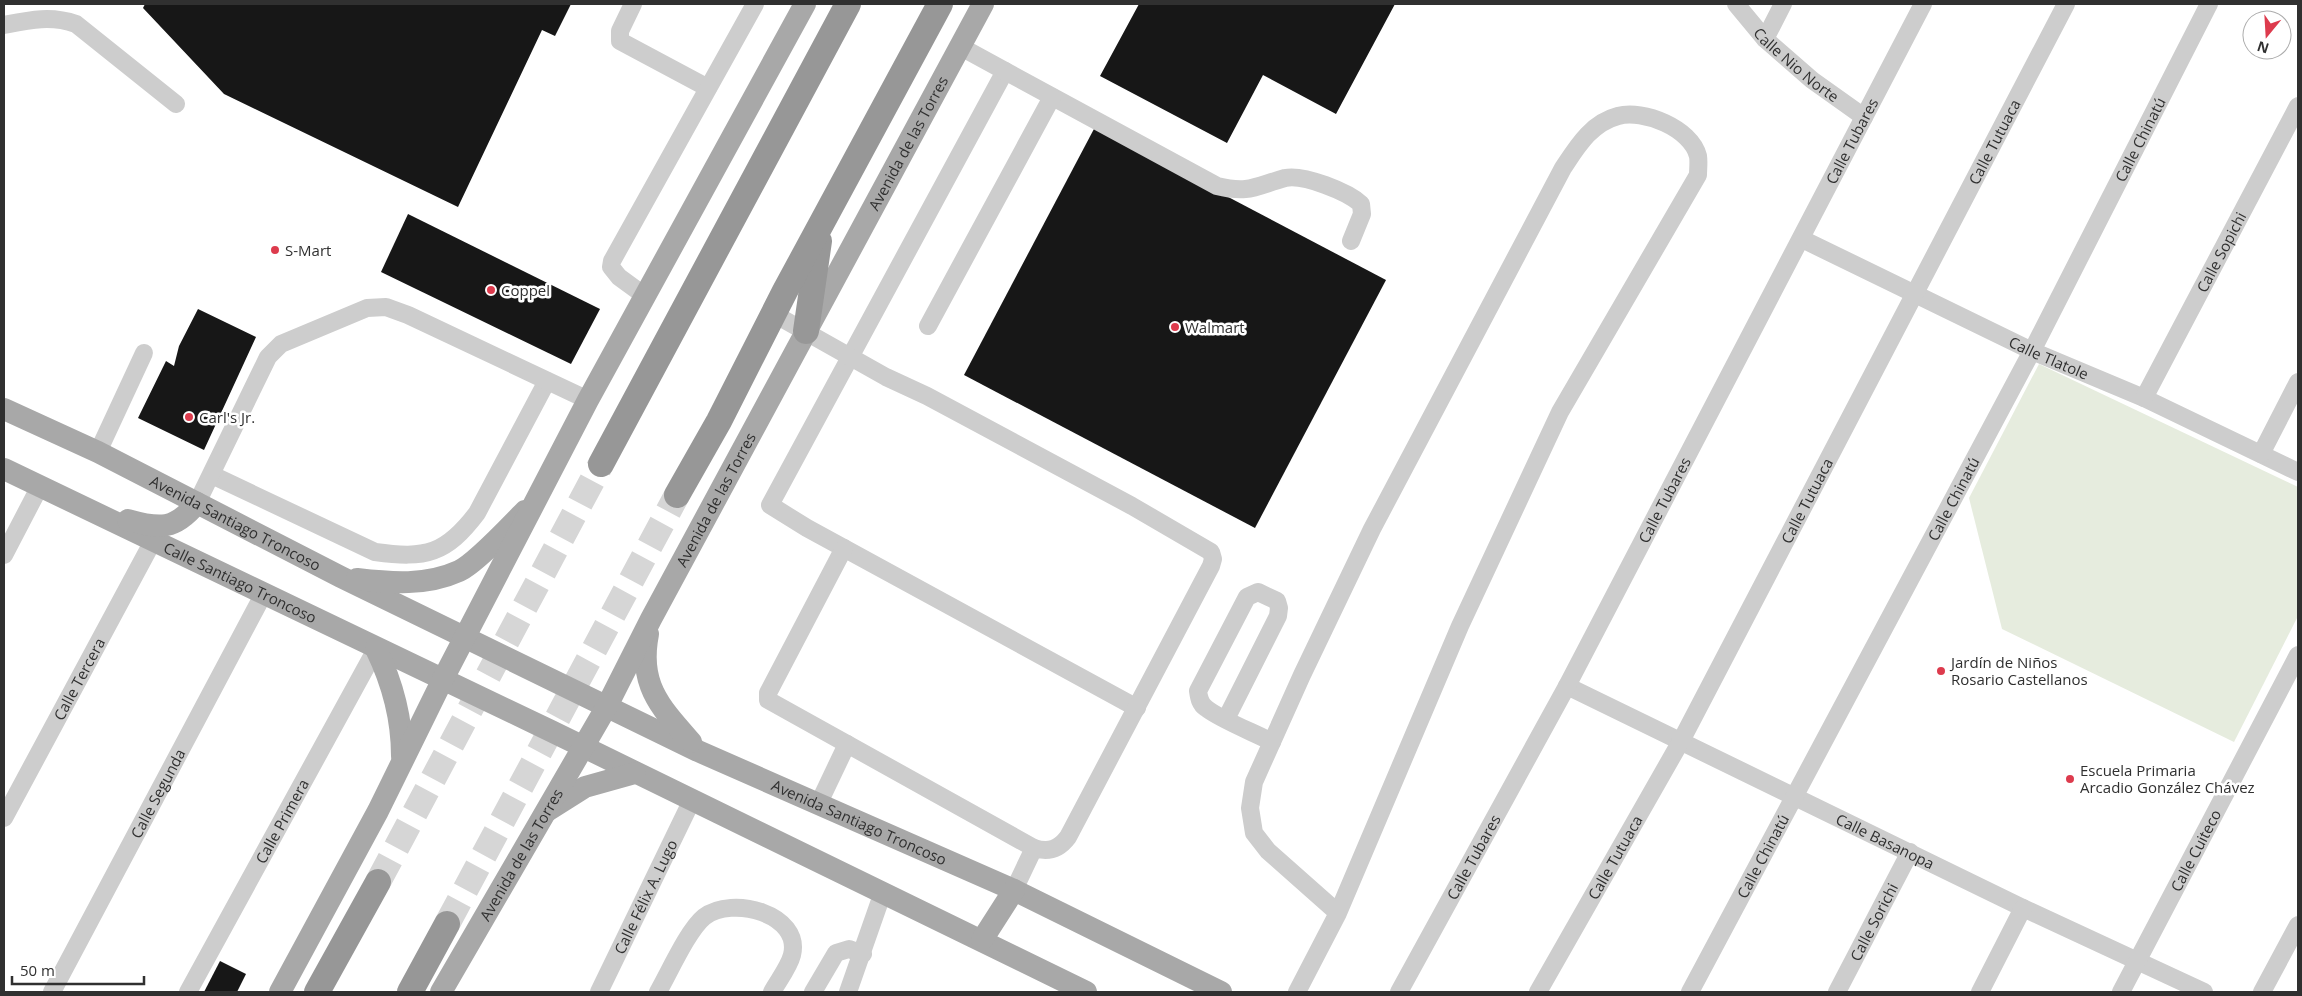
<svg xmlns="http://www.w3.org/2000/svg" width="2302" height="996" viewBox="0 0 2302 996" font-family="'Open Sans',sans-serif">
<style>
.green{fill:#e6ecde}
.building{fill:#171717}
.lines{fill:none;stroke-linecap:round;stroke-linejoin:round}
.highway-tunnel{stroke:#d6d6d6;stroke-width:26;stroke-dasharray:26 13;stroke-linecap:butt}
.minor{stroke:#cdcdcd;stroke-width:18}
.major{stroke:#a8a8a8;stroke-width:22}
.highway{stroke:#979797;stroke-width:26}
.poi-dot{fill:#dd3b4d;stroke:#fff;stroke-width:2}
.labels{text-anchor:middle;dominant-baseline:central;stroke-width:5;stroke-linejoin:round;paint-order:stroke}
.street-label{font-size:15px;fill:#303030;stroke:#fff}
.poi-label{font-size:15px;fill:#303030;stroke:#fff;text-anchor:start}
</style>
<rect width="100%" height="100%" fill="#fff"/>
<!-- green -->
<path class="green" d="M 2039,364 L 2298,487 L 2298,616 L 2234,742 L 2002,629 L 1969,498 Z"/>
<!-- building -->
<g class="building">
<path d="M 145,4 L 571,4 L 555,36 L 542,30 L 458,207 L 224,94 L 143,8 Z"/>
<path d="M 1139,4 L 1395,4 L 1336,114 L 1263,75 L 1227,143 L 1100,76 Z"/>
<path d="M 1095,127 L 1386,280 L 1255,528 L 964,375 Z"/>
<path d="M 408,214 L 600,309 L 571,364 L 381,272 Z"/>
<path d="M 198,309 L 256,337 L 204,450 L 138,418 L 166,361 L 174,366 L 179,346 Z"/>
<path d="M 220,961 L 246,974 L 237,992 L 204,992 Z"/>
</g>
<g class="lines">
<!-- highway-tunnel -->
<g class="highway-tunnel">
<path d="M 378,882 L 601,464"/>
<path d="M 447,924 L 677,495"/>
</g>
<!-- minor -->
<g class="minor">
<path d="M 633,4 L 620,31 L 620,41 L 708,88"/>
<path id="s1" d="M 1736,4 L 1765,39 L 1812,80 L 1864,117"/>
<path d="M 4,25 C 29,20 51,15 76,24 L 176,104"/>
<path d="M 1765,39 L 1783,4"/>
<path d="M 961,47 L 1005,71 L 770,505 L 807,528 L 1137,708"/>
<path d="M 1005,71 L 1217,186 C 1249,194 1256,186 1285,178 C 1304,174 1348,192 1361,204 L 1362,214 L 1351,241"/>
<path id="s2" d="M 1802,239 L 2032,351 L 2144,398 L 2298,472"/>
<path d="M 645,296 L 619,277 L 611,267 L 612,261 L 755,4"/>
<path d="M 774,314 L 886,377 L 927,396 L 1132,506 L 1211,552 L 1213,559 L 1211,566 L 1068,837 C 1059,849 1049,853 1034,848 L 1014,890"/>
<path d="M 928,326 L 1052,97"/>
<path id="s3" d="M 2144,398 L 2298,106"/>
<path d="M 98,452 L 144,353"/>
<path d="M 2261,454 L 2298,382"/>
<path d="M 212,475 L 375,552 C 426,559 446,554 477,513 L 547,381"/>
<path d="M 197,503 L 268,357 L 281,344 L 367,308 L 386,307 L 408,315 L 588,400"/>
<path d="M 844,548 L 768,693 L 768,700 L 1034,848"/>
<path d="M 4,555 L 40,486"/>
<path id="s4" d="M 1567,686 L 2023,908 L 2204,992"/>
<path d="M 1226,719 L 1278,616 L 1279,608 L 1277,601 L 1258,592 L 1247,597 L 1198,691 C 1199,698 1200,704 1206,708 C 1219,719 1255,733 1272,742"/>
<path d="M 818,805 L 847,744"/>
<path id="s5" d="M 4,818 L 153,541"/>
<path id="s6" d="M 52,992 L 263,595"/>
<path id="s7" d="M 188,992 L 376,649"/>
<path id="s8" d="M 599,992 L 692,800"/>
<path d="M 658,992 C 669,973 688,930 704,917 C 732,895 802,914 792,955 C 789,967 778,981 772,992"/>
<path d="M 813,992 L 836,953 L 849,949 L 863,954"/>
<path d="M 848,992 L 883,892"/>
<path d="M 1297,992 L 1338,913 L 1460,626 L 1560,412 L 1698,175 C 1698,169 1699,162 1698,156 C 1691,128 1643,109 1618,116 C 1591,123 1577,147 1563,168 L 1372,529 L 1302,675 L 1254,782 L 1250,808 L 1254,833 L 1268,851 L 1338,913"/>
<path id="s9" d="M 1399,992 L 1567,686 L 1923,4"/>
<path id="s10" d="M 1538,992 L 1681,741 L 2066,4"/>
<path id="s11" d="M 1690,992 L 2032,351 L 2209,4"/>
<path id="s12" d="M 1837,992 L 1910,852"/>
<path d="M 1980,992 L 2023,908"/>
<path id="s13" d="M 2121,992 L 2298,655"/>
<path d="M 2262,992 L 2298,925"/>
</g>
<!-- major -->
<g class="major">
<path id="s14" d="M 4,409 L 98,452 L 341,577 L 698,751 L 1014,890 L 1221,992"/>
<path id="s15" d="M 4,469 L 551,731 L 1086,992"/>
<path d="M 128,520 C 160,529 175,530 197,503"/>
<path d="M 357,579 C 391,583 426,586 459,571 C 476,563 510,526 525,511"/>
<path d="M 648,634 C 638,684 660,707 691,742"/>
<path d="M 376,649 C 393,684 402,717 402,756"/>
<path d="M 547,811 L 585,787 L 635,773"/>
<path d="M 982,940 L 1014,890"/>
<path d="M 280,992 L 378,811 L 442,681 L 588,400 L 805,4"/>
<path id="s16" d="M 441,992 L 607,706 L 651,619 L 983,4"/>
</g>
<!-- highway -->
<g class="highway">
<path d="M 806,331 L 819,241"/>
<path d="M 601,464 L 848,4"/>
<path d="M 677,495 L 719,421 L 785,291 L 940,4"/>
<path d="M 317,992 L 378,882"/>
<path d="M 410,992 L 447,924"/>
</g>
</g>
<!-- markers -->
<g class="poi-dot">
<circle cx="275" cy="250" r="5"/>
<circle cx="491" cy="290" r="5"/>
<circle cx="1175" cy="327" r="5"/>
<circle cx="189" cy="417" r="5"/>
<circle cx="1941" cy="671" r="5"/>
<circle cx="2070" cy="779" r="5"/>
</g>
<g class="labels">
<!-- street labels -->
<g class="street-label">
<text stroke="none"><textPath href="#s1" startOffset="86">Calle Nio Norte</textPath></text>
<text stroke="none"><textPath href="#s11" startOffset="964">Calle Chinatú</textPath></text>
<text stroke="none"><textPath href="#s9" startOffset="964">Calle Tubares</textPath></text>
<text stroke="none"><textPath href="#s10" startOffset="965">Calle Tutuaca</textPath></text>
<text stroke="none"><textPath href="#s16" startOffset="969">Avenida de las Torres</textPath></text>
<text stroke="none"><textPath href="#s3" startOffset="165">Calle Sopichi</textPath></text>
<text stroke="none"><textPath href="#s2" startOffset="274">Calle Tlatole</textPath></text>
<text stroke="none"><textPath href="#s11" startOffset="559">Calle Chinatú</textPath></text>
<text stroke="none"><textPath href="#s16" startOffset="564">Avenida de las Torres</textPath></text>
<text stroke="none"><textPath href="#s9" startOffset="559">Calle Tubares</textPath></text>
<text stroke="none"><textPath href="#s10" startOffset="560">Calle Tutuaca</textPath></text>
<text stroke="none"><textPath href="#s14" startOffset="258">Avenida Santiago Troncoso</textPath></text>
<text stroke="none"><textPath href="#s15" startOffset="262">Calle Santiago Troncoso</textPath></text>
<text stroke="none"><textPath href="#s5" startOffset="158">Calle Tercera</textPath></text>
<text stroke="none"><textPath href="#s6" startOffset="225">Calle Segunda</textPath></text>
<text stroke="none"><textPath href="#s7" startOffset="195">Calle Primera</textPath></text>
<text stroke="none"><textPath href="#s14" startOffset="950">Avenida Santiago Troncoso</textPath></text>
<text stroke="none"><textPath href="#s4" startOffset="354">Calle Basanopa</textPath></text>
<text stroke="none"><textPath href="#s13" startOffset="160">Calle Cuiteco</textPath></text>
<text stroke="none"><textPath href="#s16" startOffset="159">Avenida de las Torres</textPath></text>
<text stroke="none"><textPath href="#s9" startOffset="154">Calle Tubares</textPath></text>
<text stroke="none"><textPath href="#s10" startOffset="155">Calle Tutuaca</textPath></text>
<text stroke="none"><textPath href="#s11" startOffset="154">Calle Chinatú</textPath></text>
<text stroke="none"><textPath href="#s8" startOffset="106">Calle Félix A. Lugo</textPath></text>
<text stroke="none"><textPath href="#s12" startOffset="79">Calle Sorichi</textPath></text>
</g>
<!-- poi labels -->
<g class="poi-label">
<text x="285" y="250">S-Mart</text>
<text x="501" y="290">Coppel</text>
<text x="1185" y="327">Walmart</text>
<text x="199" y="417">Carl's Jr.</text>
<text x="1951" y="662">Jardín de Niños<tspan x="1951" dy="17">Rosario Castellanos</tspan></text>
<text x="2080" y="770">Escuela Primaria<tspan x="2080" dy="17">Arcadio González Chávez</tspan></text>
</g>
</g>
<!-- border -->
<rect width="2302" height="996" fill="none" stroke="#303030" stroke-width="10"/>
<!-- north arrow -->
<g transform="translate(2267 35) rotate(198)"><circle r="24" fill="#ffffff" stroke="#acacac"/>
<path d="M0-4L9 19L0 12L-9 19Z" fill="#dd3b4d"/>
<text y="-8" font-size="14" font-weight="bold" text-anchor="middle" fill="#303030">N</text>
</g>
<!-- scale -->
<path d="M12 976v8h132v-8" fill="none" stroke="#303030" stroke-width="2.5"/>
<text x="20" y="976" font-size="15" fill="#303030" stroke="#ffffff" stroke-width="4" paint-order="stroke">50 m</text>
</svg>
